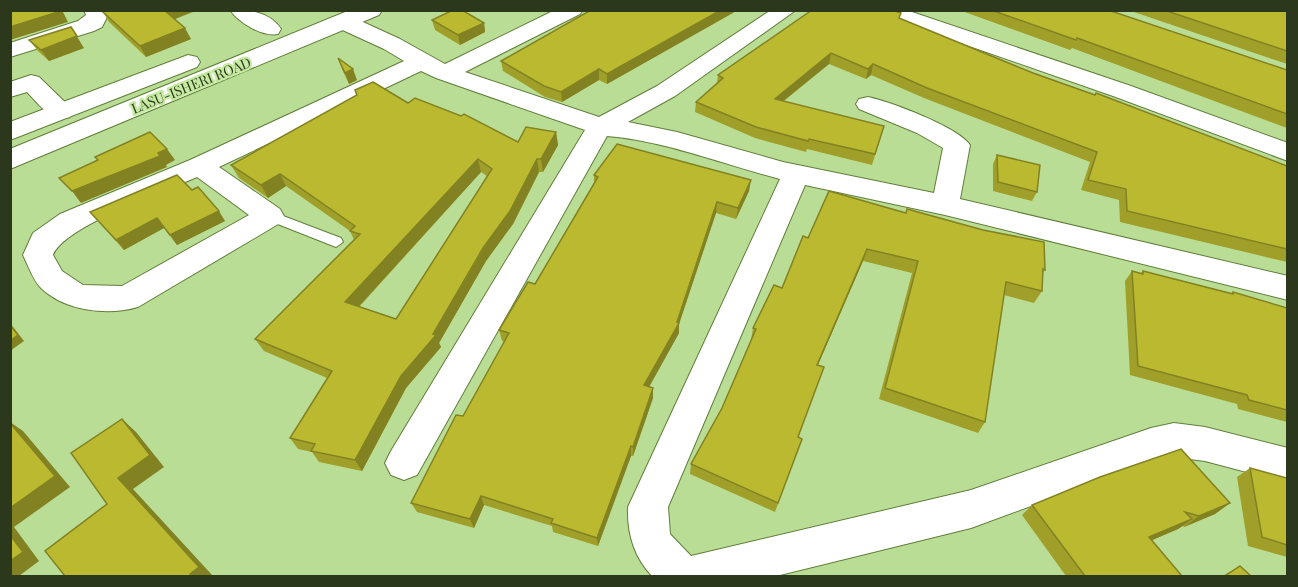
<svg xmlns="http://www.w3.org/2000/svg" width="1298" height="587" viewBox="0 0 1298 587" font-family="'Playfair Display',serif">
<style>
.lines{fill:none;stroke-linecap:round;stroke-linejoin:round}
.service-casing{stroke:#607e3a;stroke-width:2}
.minor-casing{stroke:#607e3a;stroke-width:2}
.primary-casing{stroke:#607e3a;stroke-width:2}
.service{fill:#fff;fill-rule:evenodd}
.minor{fill:#fff;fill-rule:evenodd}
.primary{fill:#fff;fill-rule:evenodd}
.wall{fill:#a09f29;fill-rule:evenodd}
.shaded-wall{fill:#828222}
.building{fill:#bab930;stroke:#828222;stroke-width:1.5;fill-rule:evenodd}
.labels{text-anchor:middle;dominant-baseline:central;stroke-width:4.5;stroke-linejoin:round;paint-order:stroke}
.far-street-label{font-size:14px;fill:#2b381b;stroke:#c7eaa2}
</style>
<rect width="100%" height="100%" fill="#badd95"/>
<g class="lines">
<defs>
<path id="service" d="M 270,211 L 341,238 L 343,242 L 336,247 L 265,219 L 263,216 L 265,213 Z"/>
<g id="minor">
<path d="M 84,10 L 105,10 L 108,15 L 102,27 L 94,31 L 10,57 L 10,43 L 78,21 L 86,15 Z"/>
<path d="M 230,10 C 249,10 269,11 281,29 L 278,34 C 263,37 239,23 230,10 Z"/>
<path d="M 555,10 L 583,10 L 580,14 L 465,72 L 599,117 L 657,86 L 771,10 L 796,10 L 675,96 L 628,122 L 677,132 L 783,162 L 934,193 L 943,148 L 917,133 L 859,109 L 856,104 L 859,99 L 868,97 C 891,102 958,127 970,145 L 960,199 L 1288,276 L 1288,300 L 945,215 L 805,185 L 668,507 L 670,534 L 691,556 L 971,490 L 1151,428 L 1174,423 L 1205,427 L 1288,448 L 1288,483 L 1205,461 L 1174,457 L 1151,462 L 971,528 L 776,576 L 652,576 C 634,557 627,533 628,507 L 780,179 C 722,164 666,141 607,136 L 417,475 L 404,480 L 391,475 L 385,463 L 391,451 L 585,130 L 436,78 L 421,71 L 219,167 L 280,209 L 284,216 L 280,223 L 138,307 C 107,316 65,311 41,288 C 33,280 28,265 23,255 L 33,233 L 60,214 L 190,160 L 404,61 L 384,49 L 336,27 L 333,22 L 336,17 L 344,16 L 352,17 L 400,39 L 445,64 ZM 197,177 L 249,215 L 122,286 L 83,285 L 62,271 L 53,255 C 63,227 167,190 197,177 Z"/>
<path d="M 874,10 L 906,10 L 1131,86 L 1288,143 L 1288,161 L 1113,96 L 877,14 Z"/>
<path d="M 31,75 L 39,77 L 70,107 L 73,112 L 70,117 C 50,122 40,105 27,92 L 10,97 L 10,82 Z"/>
</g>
<g id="primary">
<path d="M 350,10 L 382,10 L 379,15 L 10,169 L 10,149 Z"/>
<path d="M 188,55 L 197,57 L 200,62 L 197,67 L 10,140 L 10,122 Z"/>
</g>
</defs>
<!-- service casing -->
<use href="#service" class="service-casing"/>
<!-- minor casing -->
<use href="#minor" class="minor-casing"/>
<!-- primary casing -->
<use href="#primary" class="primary-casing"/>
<!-- service -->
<use href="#service" class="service"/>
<!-- minor -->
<use href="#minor" class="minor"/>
<!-- primary -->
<use href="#primary" class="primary"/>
</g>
<!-- wall -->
<g class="wall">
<path d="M 738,10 L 607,84 L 599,80 L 562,102 L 545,97 L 503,71 L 501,61 Z"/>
<path d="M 959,10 L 1108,10 L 1287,70 L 1287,128 L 1072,48 L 1070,50 Z"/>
<path d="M 1128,10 L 1287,10 L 1287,64 Z"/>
<path d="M 103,12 L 174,19 L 191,39 L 146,57 L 109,22 Z"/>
<path d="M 899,19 L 1033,73 L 1287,166 L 1287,262 L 1120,222 L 1119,200 L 1081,190 L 1090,162 L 924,98 L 871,75 L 866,79 L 829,64 L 784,101 L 884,126 L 872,165 L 807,149 L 806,152 L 755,138 L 695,112 L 696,102 L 717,83 L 718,75 Z"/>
<path d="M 432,20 L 484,23 L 485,32 L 460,45 L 435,30 Z"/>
<path d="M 29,40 L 84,48 L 49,61 L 38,51 Z"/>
<path d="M 338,58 L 357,80 L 349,84 L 342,69 Z"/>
<path d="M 355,90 L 408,103 L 518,142 L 556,132 L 558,145 L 543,172 L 539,172 L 513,224 L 486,261 L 439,343 L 441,347 L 406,388 L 362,471 L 319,462 L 312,452 L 298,449 L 290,438 L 327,378 L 264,351 L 255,339 L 354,240 L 350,231 L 286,186 L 268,198 L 239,178 L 231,165 L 356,95 ZM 481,172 L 487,176 L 396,319 L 359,307 Z"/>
<path d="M 997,155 L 1037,192 L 1032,201 L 993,191 L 993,164 Z"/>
<path d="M 594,175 L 749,191 L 736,219 L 716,213 L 679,324 L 679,333 L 649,387 L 653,398 L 633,456 L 631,456 L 598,546 L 553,532 L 552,526 L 484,505 L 474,528 L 417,512 L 411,503 L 463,416 L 505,342 L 502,341 L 499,330 L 535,284 L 594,183 Z"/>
<path d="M 192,190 L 225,221 L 177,245 L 164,228 L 124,250 L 90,212 Z"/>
<path d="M 808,238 L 1045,270 L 1042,274 L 1042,291 L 1034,303 L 1004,295 L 985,422 L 978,433 L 879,399 L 912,273 L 863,261 L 818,365 L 824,367 L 798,437 L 798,449 L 775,512 L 690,474 L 691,464 L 722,408 L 751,340 L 753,328 L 782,288 Z"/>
<path d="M 1132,271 L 1141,273 L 1143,271 L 1231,293 L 1233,292 L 1287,308 L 1287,422 L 1238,409 L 1237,404 L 1130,375 L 1125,281 Z"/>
<path d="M 1250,468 L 1287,478 L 1287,557 L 1248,546 L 1237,477 Z"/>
<path d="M 1230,503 L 1215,514 L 1184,527 L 1183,526 L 1178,529 L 1152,540 L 1182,576 L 1066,576 L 1022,515 L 1032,505 Z"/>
<path d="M 1240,566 L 1251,576 L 1222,576 L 1224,575 Z"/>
</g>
<!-- shaded-wall -->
<g class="shaded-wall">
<path d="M 62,10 L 68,22 L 10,40 L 10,27 Z"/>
<path d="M 164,10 L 198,10 L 170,21 Z"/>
<path d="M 721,10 L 738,10 L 607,84 L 607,74 Z"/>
<path d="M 484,23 L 485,32 L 460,45 L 458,35 Z"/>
<path d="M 71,27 L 84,48 L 49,61 L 41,50 Z"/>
<path d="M 185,28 L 191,39 L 146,57 L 140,46 Z"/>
<path d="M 831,53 L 829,64 L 773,109 L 775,99 Z"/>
<path d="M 873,64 L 871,75 L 866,79 L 868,69 Z"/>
<path d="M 353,69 L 357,80 L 349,84 L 345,73 Z"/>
<path d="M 599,69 L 599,80 L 562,102 L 561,92 Z"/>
<path d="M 556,132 L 558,145 L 543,172 L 541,159 Z"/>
<path d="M 167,149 L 175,160 L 166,165 L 167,167 L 81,203 L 72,191 Z"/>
<path d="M 478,159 L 481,172 L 351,315 L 345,302 Z"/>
<path d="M 537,159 L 539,172 L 513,224 L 486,261 L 439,343 L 441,347 L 406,388 L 362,471 L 355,460 L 401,376 L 433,334 Z"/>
<path d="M 280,174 L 286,186 L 268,198 L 261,185 Z"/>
<path d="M 751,180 L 749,191 L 736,219 L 738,208 Z"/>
<path d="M 717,202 L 716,213 L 679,324 L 679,333 L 644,396 L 644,385 L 677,322 Z"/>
<path d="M 219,211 L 225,221 L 177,245 L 170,235 Z"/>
<path d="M 157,218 L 164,228 L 124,250 L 116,240 Z"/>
<path d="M 867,249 L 863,261 L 813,376 L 817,365 Z"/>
<path d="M 10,323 L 24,341 L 10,351 Z"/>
<path d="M 653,388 L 653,398 L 633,456 L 633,447 Z"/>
<path d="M 122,419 L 136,432 L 164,467 L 133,489 L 213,576 L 192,576 L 118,478 Z"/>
<path d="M 10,422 L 23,431 L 70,487 L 14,527 L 39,561 L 19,576 L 10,576 Z"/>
<path d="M 631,446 L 631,456 L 598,546 L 597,538 Z"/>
<path d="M 481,496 L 484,505 L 474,528 L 470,519 Z"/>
<path d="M 1230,503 L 1215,514 L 1184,527 L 1199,516 Z"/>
<path d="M 1192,519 L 1178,529 L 1136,547 L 1149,537 Z"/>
</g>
<!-- building -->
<g class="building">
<path d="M 10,10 L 61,10 L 61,11 L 10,27 Z"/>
<path d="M 106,10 L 164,10 L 185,28 L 140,46 L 103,12 Z"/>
<path d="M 453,10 L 462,10 L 484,23 L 458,35 L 432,20 Z"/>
<path d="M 591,10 L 721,10 L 607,74 L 599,69 L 561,92 L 544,86 L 501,61 Z"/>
<path d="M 812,10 L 892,10 L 901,13 L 899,18 L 1033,73 L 1095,95 L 1096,93 L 1287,166 L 1287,249 L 1127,211 L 1126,189 L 1088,180 L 1097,152 L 927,88 L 873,64 L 868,69 L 831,53 L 775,99 L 884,126 L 875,154 L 809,139 L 808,141 L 756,127 L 696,102 L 723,78 L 718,75 Z"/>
<path d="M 991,10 L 1108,10 L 1287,70 L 1287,114 L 1077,38 L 1076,40 Z"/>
<path d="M 1164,10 L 1287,10 L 1287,51 Z"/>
<path d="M 71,27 L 77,36 L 41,50 L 29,40 Z"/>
<path d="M 338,58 L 353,69 L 345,73 Z"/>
<path d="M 373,82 L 408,103 L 415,98 L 461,116 L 464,114 L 518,142 L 526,127 L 556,132 L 541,159 L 537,159 L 510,211 L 483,248 L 433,334 L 436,335 L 401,376 L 355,460 L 311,451 L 315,444 L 290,438 L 332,371 L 255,339 L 360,234 L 350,231 L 355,226 L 280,174 L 261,185 L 231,165 L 357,95 L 355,90 ZM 478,159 L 492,169 L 396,319 L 345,302 Z"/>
<path d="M 150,132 L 167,149 L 158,153 L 160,156 L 72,191 L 59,178 L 98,160 L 95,157 Z"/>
<path d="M 617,144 L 751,180 L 738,208 L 717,202 L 677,322 L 679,323 L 644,385 L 653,388 L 633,447 L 631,446 L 597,538 L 551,523 L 553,519 L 481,496 L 470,519 L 411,503 L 456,415 L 463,416 L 509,333 L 499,330 L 528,282 L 535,284 L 598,177 L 594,175 Z"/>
<path d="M 997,155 L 1040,165 L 1037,192 L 998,182 Z"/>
<path d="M 177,175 L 192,190 L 198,187 L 219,211 L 170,235 L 157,218 L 116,240 L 90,212 Z"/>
<path d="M 829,191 L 906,213 L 907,209 L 983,230 L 1044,242 L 1045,270 L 1043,269 L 1042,291 L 1006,282 L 985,422 L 885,388 L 918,261 L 867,249 L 817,365 L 824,367 L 798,437 L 802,439 L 778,503 L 691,464 L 722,408 L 756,329 L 753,328 L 774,285 L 782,288 L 803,236 L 808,238 Z"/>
<path d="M 1132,271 L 1143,274 L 1143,271 L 1233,294 L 1233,292 L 1287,308 L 1287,410 L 1249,400 L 1247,395 L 1138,366 Z"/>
<path d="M 10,325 L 18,335 L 10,341 Z"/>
<path d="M 122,419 L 150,455 L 118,478 L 199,567 L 190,574 L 192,576 L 65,576 L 45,551 L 107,504 L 71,453 Z"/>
<path d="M 10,423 L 55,476 L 10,508 Z"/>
<path d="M 1181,449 L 1230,503 L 1199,516 L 1185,512 L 1192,519 L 1149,537 L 1182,576 L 1085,576 L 1032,505 L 1100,477 Z"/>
<path d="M 1250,468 L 1287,478 L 1287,545 L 1262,537 Z"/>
<path d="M 10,535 L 23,552 L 10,561 Z"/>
<path d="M 1240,566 L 1251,576 L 1225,576 Z"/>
</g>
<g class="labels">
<!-- far-street labels -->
<g class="far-street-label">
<text transform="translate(191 85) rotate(-22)">LASU-ISHERI ROAD</text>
</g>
</g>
<!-- border -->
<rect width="1298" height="587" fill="none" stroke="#2b381b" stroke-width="24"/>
</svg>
